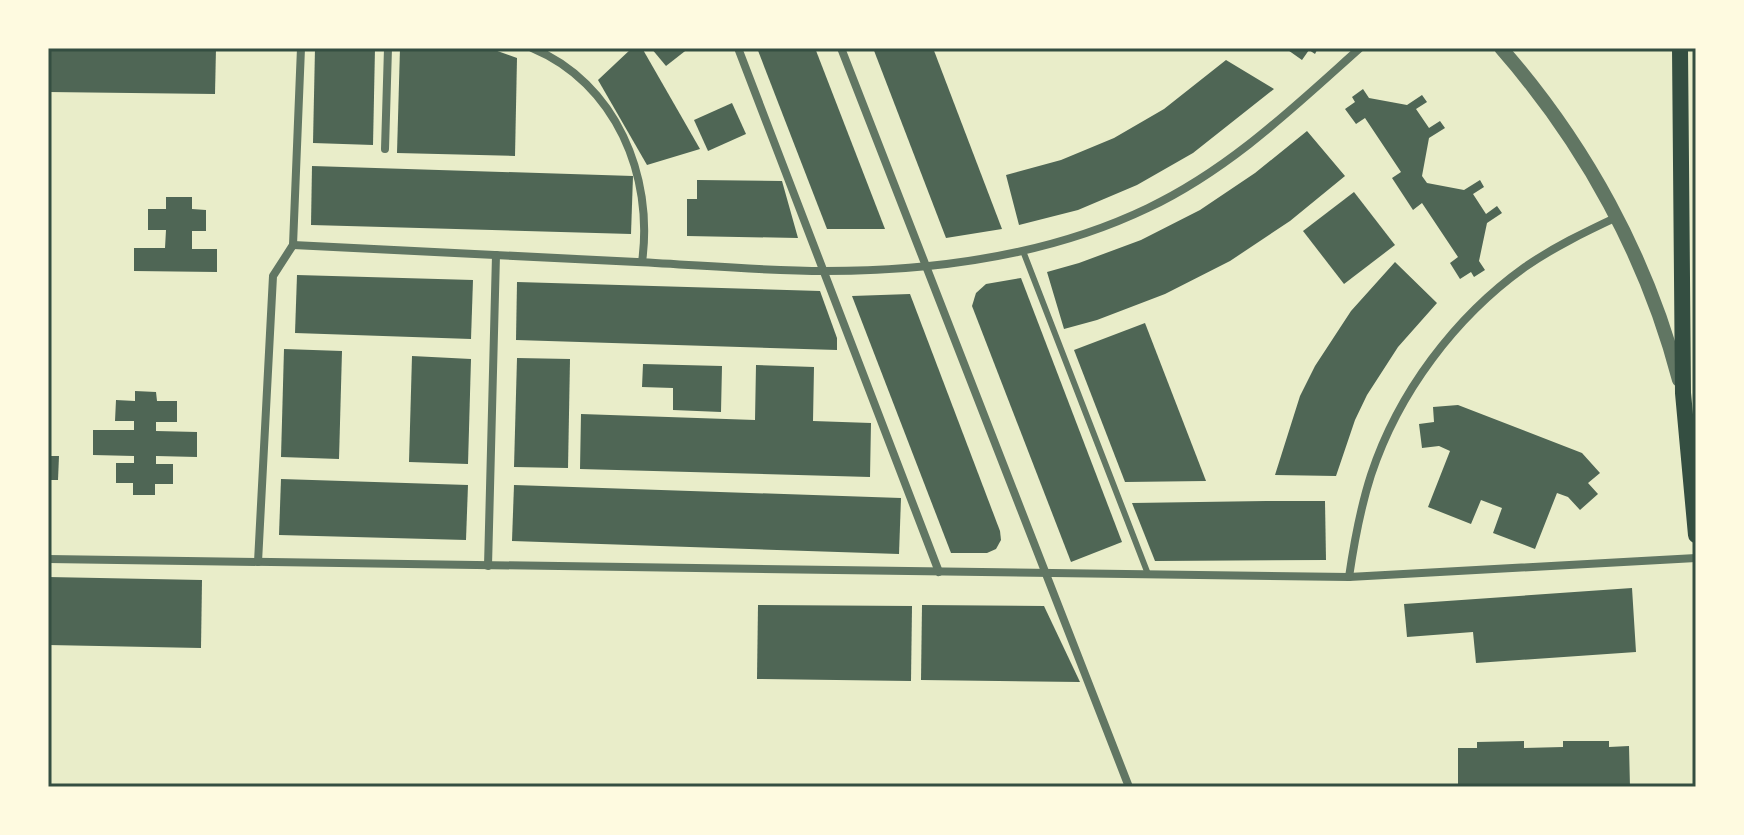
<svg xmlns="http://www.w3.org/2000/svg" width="1744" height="835" viewBox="0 0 1744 835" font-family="'Source Serif 4',serif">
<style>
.building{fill:#4f6655}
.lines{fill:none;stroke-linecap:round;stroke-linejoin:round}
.service{stroke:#617663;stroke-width:6}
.minor{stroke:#617663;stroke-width:8}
.tertiary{stroke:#617663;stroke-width:14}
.secondary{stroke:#344e41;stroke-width:16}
.neatline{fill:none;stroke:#344e41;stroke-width:3}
</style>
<rect width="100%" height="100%" fill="#e9edc9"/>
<!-- building -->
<g class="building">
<path d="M 48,48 L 216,48 L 215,94 L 48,92 Z"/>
<path d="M 315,48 L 375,48 L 373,145 L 313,143 Z"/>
<path d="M 400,48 L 489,48 L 517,58 L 515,156 L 397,153 Z"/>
<path d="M 632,48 L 642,48 L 700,149 L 647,165 L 598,80 Z"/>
<path d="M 651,48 L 689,48 L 666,66 Z"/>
<path d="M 757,48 L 815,48 L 885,229 L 827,229 Z"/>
<path d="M 873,48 L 933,48 L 1002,229 L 946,238 Z"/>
<path d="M 1285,48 L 1318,48 L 1315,54 L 1309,50 L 1302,60 Z"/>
<path d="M 1226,60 L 1274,89 L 1193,153 L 1137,185 L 1078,210 L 1019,225 L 1006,175 L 1061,160 L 1114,138 L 1164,109 Z"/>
<path d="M 1363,89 L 1369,98 L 1407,105 L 1422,95 L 1427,102 L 1416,109 L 1429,128 L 1440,121 L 1445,128 L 1429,138 L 1422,176 L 1427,183 L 1464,190 L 1480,180 L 1484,187 L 1473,194 L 1486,214 L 1497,206 L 1502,213 L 1487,223 L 1479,261 L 1485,270 L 1474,277 L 1471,272 L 1460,279 L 1450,263 L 1458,257 L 1422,203 L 1413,210 L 1392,178 L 1401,172 L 1365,118 L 1356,124 L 1345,109 L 1355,102 L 1352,97 Z"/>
<path d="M 732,103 L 746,134 L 708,151 L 694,120 Z"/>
<path d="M 1307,131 L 1345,176 L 1290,221 L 1230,261 L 1165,294 L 1097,320 L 1064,329 L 1047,272 L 1079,263 L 1141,240 L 1200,210 L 1255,173 Z"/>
<path d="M 312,166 L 633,176 L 631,234 L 311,225 Z"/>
<path d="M 697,180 L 782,181 L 798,238 L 687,236 L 687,199 L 697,199 Z"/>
<path d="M 1354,192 L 1395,245 L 1344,284 L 1303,231 Z"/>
<path d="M 166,197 L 192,197 L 192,209 L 206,210 L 206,231 L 192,231 L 192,249 L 217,249 L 217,272 L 134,271 L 134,248 L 165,248 L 166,230 L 148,230 L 148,209 L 166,209 Z"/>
<path d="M 1395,262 L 1437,303 L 1398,347 L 1367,395 L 1355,420 L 1336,476 L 1275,475 L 1300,396 L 1315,366 L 1351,311 Z"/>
<path d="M 297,275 L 473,280 L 471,339 L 295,333 Z"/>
<path d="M 1021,278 L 1122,542 L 1071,562 L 972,306 L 976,293 L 986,284 Z"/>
<path d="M 517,282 L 820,291 L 837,338 L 837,350 L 516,340 Z"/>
<path d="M 910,294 L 1000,531 L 1001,540 L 996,549 L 987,553 L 951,553 L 852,296 Z"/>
<path d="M 1145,323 L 1206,481 L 1125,482 L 1074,350 Z"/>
<path d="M 284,349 L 342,351 L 339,459 L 281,457 Z"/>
<path d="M 412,356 L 471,359 L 468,464 L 409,462 Z"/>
<path d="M 517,358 L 570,359 L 568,468 L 514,467 Z"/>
<path d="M 643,364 L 722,366 L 721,412 L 673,410 L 673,388 L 642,387 Z"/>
<path d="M 756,365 L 814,367 L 813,421 L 871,423 L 870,477 L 580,469 L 581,414 L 755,420 Z"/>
<path d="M 135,391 L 156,392 L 157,401 L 177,401 L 177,422 L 156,422 L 156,431 L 197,432 L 197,457 L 156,456 L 156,464 L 173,464 L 173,484 L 155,484 L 155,495 L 133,495 L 133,483 L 116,483 L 116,463 L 134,463 L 134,456 L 93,455 L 93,430 L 134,430 L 134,421 L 115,421 L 116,400 L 135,401 Z"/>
<path d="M 1458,405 L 1582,453 L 1600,473 L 1588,483 L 1598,494 L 1580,510 L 1568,497 L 1557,493 L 1535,549 L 1493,533 L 1502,508 L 1481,500 L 1471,524 L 1428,507 L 1450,451 L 1439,446 L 1422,448 L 1419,424 L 1434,422 L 1433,407 Z"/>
<path d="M 48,456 L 59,456 L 58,480 L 48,480 Z"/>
<path d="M 281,479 L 468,485 L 466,540 L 279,535 Z"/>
<path d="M 514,485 L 901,498 L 899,554 L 512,541 Z"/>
<path d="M 1266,501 L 1325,501 L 1326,560 L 1155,561 L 1132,503 Z"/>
<path d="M 48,577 L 202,580 L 201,648 L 48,645 Z"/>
<path d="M 1632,588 L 1636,652 L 1476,663 L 1473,632 L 1407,637 L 1404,604 Z"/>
<path d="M 758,605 L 912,606 L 911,681 L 757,679 Z"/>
<path d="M 922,605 L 1044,606 L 1080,682 L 921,680 Z"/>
<path d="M 1524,741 L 1524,748 L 1563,747 L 1563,741 L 1609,741 L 1609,747 L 1629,746 L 1630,787 L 1458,787 L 1458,748 L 1477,748 L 1477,742 Z"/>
</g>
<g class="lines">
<!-- service -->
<path class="service" d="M 1023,251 L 1148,574"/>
<!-- minor -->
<g class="minor">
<path d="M 532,48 C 616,83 654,176 642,262"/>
<path d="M 738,48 L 939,572"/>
<path d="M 841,48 L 1129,787"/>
<path d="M 385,149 L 388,48"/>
<path d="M 293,245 C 407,251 522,256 637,262 C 699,265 762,271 825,271 C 935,271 1048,256 1148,208 C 1230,169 1294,107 1360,48"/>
<path d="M 48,559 L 1349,577 L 1696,558"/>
<path d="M 258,562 L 273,276 L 293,245 L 301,48"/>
<path d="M 488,566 L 496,255"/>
<path d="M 1349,577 C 1354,543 1360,509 1371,475 C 1398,393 1455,317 1525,267 C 1554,247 1585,232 1617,217"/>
</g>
<!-- tertiary -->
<path class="tertiary" d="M 1501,48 C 1585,144 1647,257 1679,380"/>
<!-- secondary -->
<path class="secondary" d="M 1680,48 L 1683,393 L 1696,535"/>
</g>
<!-- border -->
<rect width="1744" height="835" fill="none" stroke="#fefae0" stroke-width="100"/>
<rect x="50" y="50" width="1644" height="735" class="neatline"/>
</svg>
